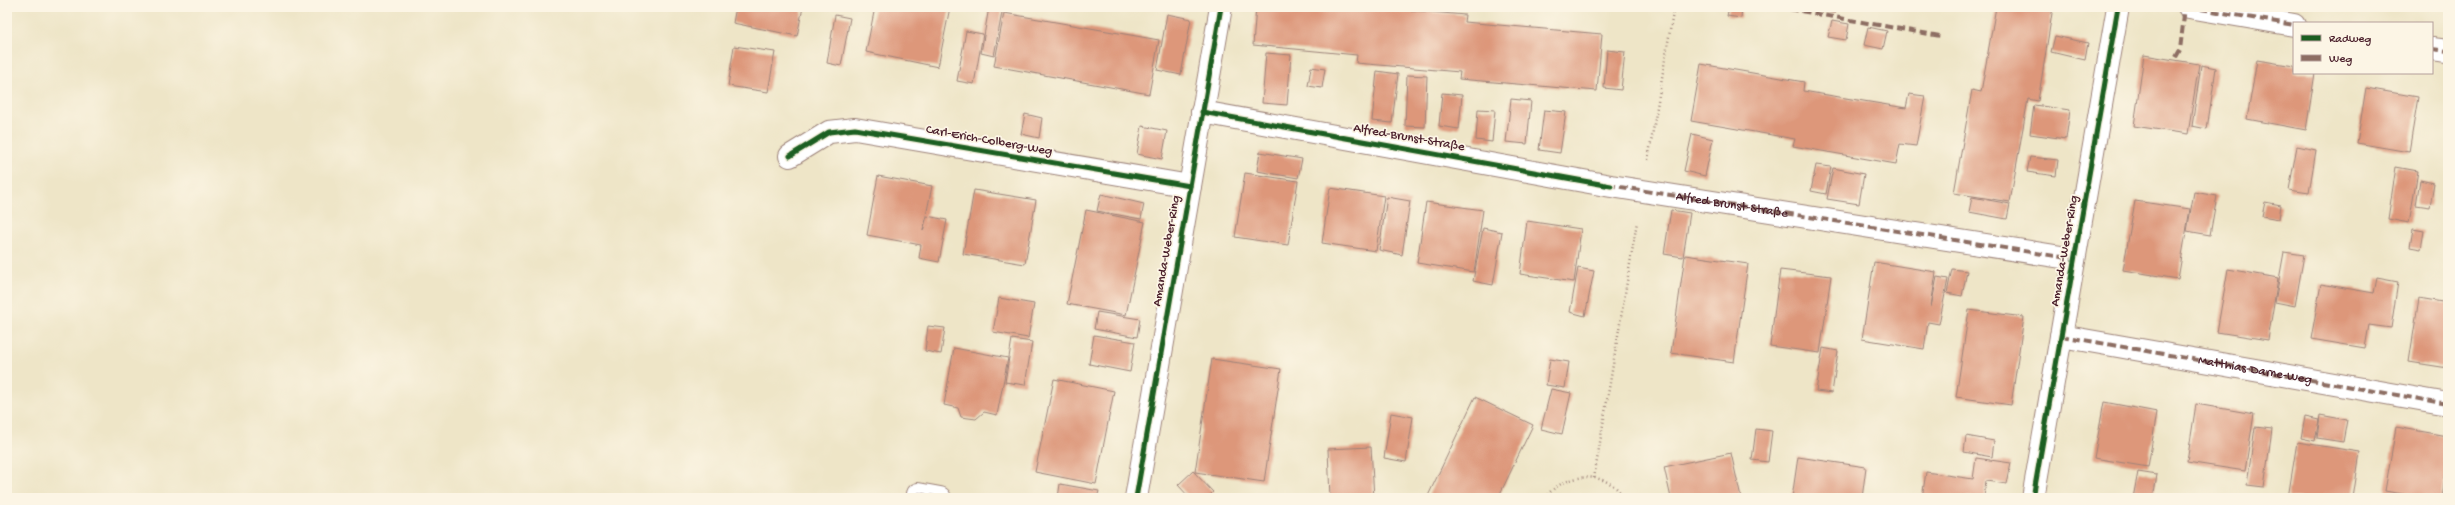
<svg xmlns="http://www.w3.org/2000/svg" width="2455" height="505" viewBox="0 0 2455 505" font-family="'Gochi Hand',sans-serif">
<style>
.building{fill:#dd977a}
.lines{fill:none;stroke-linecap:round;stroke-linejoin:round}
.street-casing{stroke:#9c8279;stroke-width:24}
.path{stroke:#9c8279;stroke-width:2.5;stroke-dasharray:1 3;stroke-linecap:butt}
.street{stroke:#fff;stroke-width:22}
.quiet{stroke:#8d6e63;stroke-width:4;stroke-dasharray:8 4;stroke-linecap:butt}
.cycleway-casing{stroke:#fcf5e5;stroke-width:8}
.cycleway{stroke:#1b5e20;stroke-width:5}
.labels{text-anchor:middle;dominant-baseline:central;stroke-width:3.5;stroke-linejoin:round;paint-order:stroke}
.street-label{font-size:13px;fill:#4a1f2b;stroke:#fcf5e5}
</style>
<rect width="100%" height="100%" fill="#fcf5e5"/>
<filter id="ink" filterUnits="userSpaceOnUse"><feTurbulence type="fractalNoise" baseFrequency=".025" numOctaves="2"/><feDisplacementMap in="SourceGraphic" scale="8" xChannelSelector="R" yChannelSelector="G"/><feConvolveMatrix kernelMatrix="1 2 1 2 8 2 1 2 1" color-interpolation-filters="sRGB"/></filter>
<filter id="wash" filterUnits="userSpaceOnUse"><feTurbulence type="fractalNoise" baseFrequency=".012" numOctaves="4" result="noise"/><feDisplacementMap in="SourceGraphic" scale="16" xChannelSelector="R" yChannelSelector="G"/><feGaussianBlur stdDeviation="0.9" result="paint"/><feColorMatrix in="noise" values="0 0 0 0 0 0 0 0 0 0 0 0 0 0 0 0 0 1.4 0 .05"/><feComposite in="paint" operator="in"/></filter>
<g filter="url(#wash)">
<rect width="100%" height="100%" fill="#eee5c7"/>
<g id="blocks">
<!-- building -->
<g class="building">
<path d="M 736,7 L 803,7 L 797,36 L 733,23 Z"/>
<path d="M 875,7 L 950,7 L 938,67 L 866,52 Z"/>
<path d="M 989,7 L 1003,7 L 994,56 L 981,53 Z"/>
<path d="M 1256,7 L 1373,7 L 1465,15 L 1464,22 L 1602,34 L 1597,91 L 1459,79 L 1460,72 L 1356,63 L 1357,55 L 1253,45 Z"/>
<path d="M 1729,7 L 1742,7 L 1741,18 L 1727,16 Z"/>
<path d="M 1822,7 L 1836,7 L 1835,13 L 1821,11 Z"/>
<path d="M 1996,7 L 2053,7 L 2038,101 L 2028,99 L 2010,202 L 1954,193 L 1972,90 L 1981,92 Z"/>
<path d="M 1004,13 L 1159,40 L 1149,94 L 994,66 Z"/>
<path d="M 1167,14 L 1191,19 L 1181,75 L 1157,70 Z"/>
<path d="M 835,15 L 850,18 L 841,66 L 827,63 Z"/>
<path d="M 1832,21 L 1849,24 L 1846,40 L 1828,37 Z"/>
<path d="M 1868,27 L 1887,31 L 1883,49 L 1864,45 Z"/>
<path d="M 966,31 L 983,34 L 974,84 L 957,81 Z"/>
<path d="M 2055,36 L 2088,43 L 2085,60 L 2051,52 Z"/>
<path d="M 734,46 L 775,52 L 768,92 L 728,86 Z"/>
<path d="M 1607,50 L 1625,52 L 1621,90 L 1604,88 Z"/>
<path d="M 1266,53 L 1291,55 L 1287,105 L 1262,103 Z"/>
<path d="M 2144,55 L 2199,64 L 2188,134 L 2134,126 Z"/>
<path d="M 2257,60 L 2294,66 L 2294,73 L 2315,73 L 2306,130 L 2247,119 Z"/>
<path d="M 1701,64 L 1804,82 L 1803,91 L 1906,108 L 1909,94 L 1925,96 L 1916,146 L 1900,144 L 1896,164 L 1793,146 L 1795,139 L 1691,121 Z"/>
<path d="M 2201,65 L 2216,68 L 2207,129 L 2192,126 Z"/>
<path d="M 1311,67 L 1325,69 L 1322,88 L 1308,86 Z"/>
<path d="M 1377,71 L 1398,74 L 1392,123 L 1372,121 Z"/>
<path d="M 1407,75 L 1427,76 L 1425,127 L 1405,126 Z"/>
<path d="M 2366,88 L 2418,97 L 2409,152 L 2357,143 Z"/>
<path d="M 1442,93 L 1462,95 L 1459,129 L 1439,126 Z"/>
<path d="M 1511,99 L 1531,101 L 1527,144 L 1506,142 Z"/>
<path d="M 2034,105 L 2070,110 L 2066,139 L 2030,134 Z"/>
<path d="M 1478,109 L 1495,110 L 1492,142 L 1476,140 Z"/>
<path d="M 1544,110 L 1566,112 L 1560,153 L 1539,150 Z"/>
<path d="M 1025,114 L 1042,118 L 1039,138 L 1021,134 Z"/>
<path d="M 1142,126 L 1167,131 L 1162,159 L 1137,154 Z"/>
<path d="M 1692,134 L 1713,139 L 1705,176 L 1684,171 Z"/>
<path d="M 2297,146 L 2316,150 L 2309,193 L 2289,190 Z"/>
<path d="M 1260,152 L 1302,159 L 1298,178 L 1257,171 Z"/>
<path d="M 2030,157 L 2058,160 L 2056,176 L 2027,172 Z"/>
<path d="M 1816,165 L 1831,167 L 1826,194 L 1811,191 Z"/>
<path d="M 2396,167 L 2418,171 L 2409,223 L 2388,219 Z"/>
<path d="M 1833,168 L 1864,174 L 1859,204 L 1827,199 Z"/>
<path d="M 1245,173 L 1298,181 L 1288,245 L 1235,237 Z"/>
<path d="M 878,176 L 932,186 L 923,231 L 927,216 L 947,220 L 939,262 L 919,258 L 921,245 L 867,235 Z"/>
<path d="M 2420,180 L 2434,183 L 2430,207 L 2416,205 Z"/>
<path d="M 1330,188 L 1384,196 L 1376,251 L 1322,243 Z"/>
<path d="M 974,190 L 1036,200 L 1025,264 L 963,254 Z"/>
<path d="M 2194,192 L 2217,196 L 2210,235 L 2187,231 Z"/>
<path d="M 1101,194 L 1144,204 L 1141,219 L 1097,211 Z"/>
<path d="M 1387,197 L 1410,201 L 1402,255 L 1379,250 Z"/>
<path d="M 1972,197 L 2010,204 L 2007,219 L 1969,212 Z"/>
<path d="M 2135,201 L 2190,209 L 2178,279 L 2123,270 Z"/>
<path d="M 1426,202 L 1483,210 L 1474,272 L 1417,263 Z"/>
<path d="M 2265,202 L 2281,205 L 2279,219 L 2262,216 Z"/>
<path d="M 1086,210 L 1145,222 L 1126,315 L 1067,304 Z"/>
<path d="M 1671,210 L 1690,213 L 1683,257 L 1664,254 Z"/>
<path d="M 1527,221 L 1581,229 L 1574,282 L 1520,274 Z"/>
<path d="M 1483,228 L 1502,232 L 1493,285 L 1473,281 Z"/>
<path d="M 2413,229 L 2424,231 L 2421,249 L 2410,247 Z"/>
<path d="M 2284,252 L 2304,255 L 2295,306 L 2275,302 Z"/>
<path d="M 1685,255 L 1748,264 L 1734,362 L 1671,353 Z"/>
<path d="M 1874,262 L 1936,272 L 1931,307 L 1937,277 L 1948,279 L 1939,324 L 1928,322 L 1924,349 L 1862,339 Z"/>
<path d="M 1578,268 L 1594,271 L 1585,316 L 1570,312 Z"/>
<path d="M 1952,269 L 1967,271 L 1962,296 L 1947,293 Z"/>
<path d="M 2228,269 L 2278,278 L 2268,340 L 2217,332 Z"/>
<path d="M 1780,270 L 1831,276 L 1820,353 L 1770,346 Z"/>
<path d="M 2377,278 L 2398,282 L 2391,328 L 2369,325 L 2365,348 L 2311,339 L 2321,284 L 2374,293 Z"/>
<path d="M 999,298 L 1034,304 L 1028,338 L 993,332 Z"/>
<path d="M 2419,298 L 2448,303 L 2448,368 L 2409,362 Z"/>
<path d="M 1969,310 L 2024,317 L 2011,405 L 1956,397 Z"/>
<path d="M 1097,312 L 1140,319 L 1137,337 L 1094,329 Z"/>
<path d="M 928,326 L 945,328 L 941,354 L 925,351 Z"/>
<path d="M 1094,335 L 1135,342 L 1130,372 L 1089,364 Z"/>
<path d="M 1012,339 L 1032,342 L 1025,385 L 1005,382 Z"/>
<path d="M 954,348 L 1008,358 L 997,415 L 984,412 L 976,419 L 961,417 L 958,408 L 944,405 Z"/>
<path d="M 1823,348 L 1838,351 L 1832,393 L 1816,391 Z"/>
<path d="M 1212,359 L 1281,369 L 1264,482 L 1195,472 Z"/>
<path d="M 1550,359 L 1569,362 L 1565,388 L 1546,385 Z"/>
<path d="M 1054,379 L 1114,391 L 1096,484 L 1035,472 Z"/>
<path d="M 1551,389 L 1571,393 L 1562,434 L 1541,429 Z"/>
<path d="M 1475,397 L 1533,425 L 1498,498 L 1427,498 Z"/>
<path d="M 2104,402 L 2157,412 L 2148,467 L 2094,458 Z"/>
<path d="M 2196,404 L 2254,414 L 2245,471 L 2187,462 Z"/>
<path d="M 1391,413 L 1413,417 L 1406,462 L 1384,458 Z"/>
<path d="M 2320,415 L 2347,420 L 2343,442 L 2317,438 Z"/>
<path d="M 2305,417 L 2319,420 L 2315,441 L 2301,438 Z"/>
<path d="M 2255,427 L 2272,429 L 2264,487 L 2247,485 Z"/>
<path d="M 2396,427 L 2448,436 L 2448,458 L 2442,498 L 2425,498 L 2385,491 Z"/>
<path d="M 1756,429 L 1772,431 L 1768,462 L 1752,460 Z"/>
<path d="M 1966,436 L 1994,441 L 1992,457 L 1964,452 Z"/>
<path d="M 2297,442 L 2360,452 L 2353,498 L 2288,498 Z"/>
<path d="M 1371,447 L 1374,498 L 1330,498 L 1328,449 Z"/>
<path d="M 1731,453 L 1741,498 L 1671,498 L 1664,467 Z"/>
<path d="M 1798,457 L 1866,467 L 1862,498 L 1792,498 Z"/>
<path d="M 1976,458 L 2011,463 L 2007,484 L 1986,481 L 1984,498 L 1922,498 L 1926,472 L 1973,479 Z"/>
<path d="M 1193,471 L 1213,492 L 1207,498 L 1190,498 L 1178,485 Z"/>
<path d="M 2138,472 L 2157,475 L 2153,498 L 2133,498 Z"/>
<path d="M 1060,484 L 1099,491 L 1097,498 L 1058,498 Z"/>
</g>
</g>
</g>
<g filter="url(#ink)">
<use href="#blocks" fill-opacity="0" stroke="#9c8279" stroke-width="1"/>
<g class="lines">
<defs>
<g id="street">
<path d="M 2189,7 L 2294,25"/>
<path d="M 2432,49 L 2448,51"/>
<path id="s1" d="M 1202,112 L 1611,186 L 2074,259"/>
<path d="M 790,156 L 829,132 L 855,129 L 1190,186"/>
<path d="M 2061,336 L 2448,404"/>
<path d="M 918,494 L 940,498"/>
<path d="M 1136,498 L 1221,7"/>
<path d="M 2033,498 L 2118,7"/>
</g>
</defs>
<!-- street casing -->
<use href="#street" class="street-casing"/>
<!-- path -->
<g class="path">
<path d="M 1648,160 L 1674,7"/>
<path d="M 1594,478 L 1637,222"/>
<path d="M 1545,498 C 1563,473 1607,468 1624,498"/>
</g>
<!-- street -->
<use href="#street" class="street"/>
<!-- quiet -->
<g class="quiet">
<path d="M 1778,7 L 1940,36"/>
<path d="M 2189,7 L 2294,25"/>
<path d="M 2432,49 L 2448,51"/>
<path d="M 2176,57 L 2180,50 L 2185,7"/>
<path d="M 1608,185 L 2074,259"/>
<path id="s2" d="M 2061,336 L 2448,404"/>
<path d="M 918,494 L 940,498"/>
</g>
<defs>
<g id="cycleway">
<path d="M 1202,112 L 1611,186"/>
<path d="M 790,156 L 829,132 L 855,129 L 1190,186"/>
<path d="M 1136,498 L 1221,7"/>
<path d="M 2033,498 L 2118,7"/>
</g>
</defs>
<!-- cycleway casing -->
<use href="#cycleway" class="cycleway-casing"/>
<!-- cycleway -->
<use href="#cycleway" class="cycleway"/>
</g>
</g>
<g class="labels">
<!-- street labels -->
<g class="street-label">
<text transform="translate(1409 138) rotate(10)">Alfred-Brunst-Straße</text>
<text transform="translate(989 141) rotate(10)">Carl-Erich-Colberg-Weg</text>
<text stroke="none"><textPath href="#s1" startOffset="538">Alfred-Brunst-Straße</textPath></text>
<text transform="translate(1167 251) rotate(-80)">Amanda-Weber-Ring</text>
<text transform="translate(2065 251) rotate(-80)">Amanda-Weber-Ring</text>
<text stroke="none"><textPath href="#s2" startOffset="197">Matthias-Darne-Weg</textPath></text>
</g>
</g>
<!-- margin -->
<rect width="2455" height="505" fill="none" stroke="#fcf5e5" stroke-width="24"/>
<!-- legend -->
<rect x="2293" y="22" width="140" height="52" fill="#fcf5e5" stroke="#b59f9b"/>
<rect x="2301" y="35" width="20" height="6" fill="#1b5e20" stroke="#b59f9b"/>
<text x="2329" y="42" font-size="12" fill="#4a1f2b">Radweg</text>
<rect x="2301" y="55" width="20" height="6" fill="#8d6e63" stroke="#b59f9b"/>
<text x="2329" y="62" font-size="12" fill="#4a1f2b">Weg</text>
</svg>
